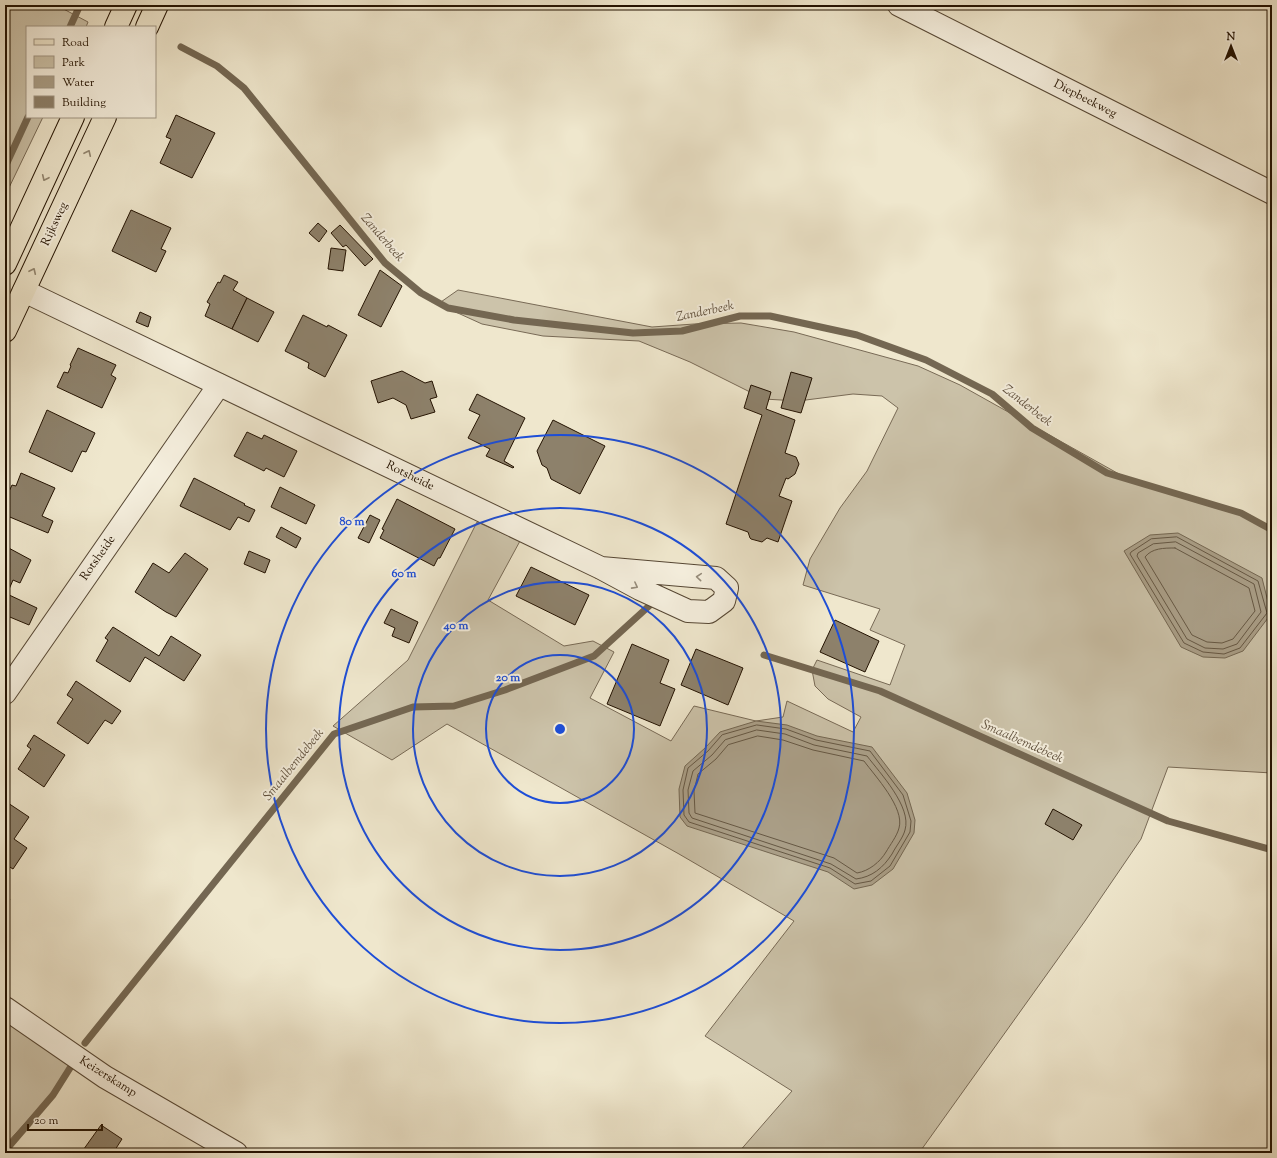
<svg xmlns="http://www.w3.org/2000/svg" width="1277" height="1158" viewBox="0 0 1277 1158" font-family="'Sorts Mill Goudy',serif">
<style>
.green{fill:#ccc3aa;stroke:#786a56}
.water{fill:#aa9f88;stroke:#746752}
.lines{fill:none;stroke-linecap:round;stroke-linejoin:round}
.shore{stroke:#665844;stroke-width:1}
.stream{stroke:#746752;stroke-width:7}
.building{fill:#8d816b;stroke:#231201}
.minor-casing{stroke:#564734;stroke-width:24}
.primary-casing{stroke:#231201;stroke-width:24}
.minor{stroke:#f5efde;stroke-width:22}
.primary{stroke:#efe7cd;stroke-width:22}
.oneway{stroke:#938771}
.oneway2{stroke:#968c7b}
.ring{fill:none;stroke:#1d4ed8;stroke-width:2}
.labels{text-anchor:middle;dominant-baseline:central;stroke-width:4;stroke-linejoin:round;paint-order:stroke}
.street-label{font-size:12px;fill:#231201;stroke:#f5efde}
.water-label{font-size:13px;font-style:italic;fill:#60513e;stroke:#f5efde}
.centre{fill:#1d4ed8;stroke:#f5efde;stroke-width:2}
.ring-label{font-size:12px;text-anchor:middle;font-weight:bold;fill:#1d4ed8;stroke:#f5efde;stroke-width:4;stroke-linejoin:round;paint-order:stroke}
</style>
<rect width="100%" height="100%" fill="#efe7cd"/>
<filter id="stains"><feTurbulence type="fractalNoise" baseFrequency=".005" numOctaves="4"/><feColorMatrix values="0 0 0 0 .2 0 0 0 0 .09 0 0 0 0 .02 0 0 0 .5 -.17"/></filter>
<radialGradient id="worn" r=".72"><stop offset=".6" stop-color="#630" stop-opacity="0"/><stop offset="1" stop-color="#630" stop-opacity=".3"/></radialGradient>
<!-- green -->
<g class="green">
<path d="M 5,5 L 56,5 L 88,22 L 86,27 L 27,27 L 27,117 L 43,117 L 5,196 Z"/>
<path d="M 458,290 L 652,327 L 694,324 L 741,323 L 794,332 L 918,366 L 960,385 L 1119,474 L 1249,518 L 1272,533 L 1272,773 L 1168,767 L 1141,839 L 1085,921 L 919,1153 L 738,1153 L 792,1091 L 705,1036 L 794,921 L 679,854 L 447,724 L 392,760 L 333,726 L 408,660 L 477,522 L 520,541 L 488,600 L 564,646 L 593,641 L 614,652 L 590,698 L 671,741 L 694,706 L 756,721 L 783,717 L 787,701 L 853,732 L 861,717 L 828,699 L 815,686 L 812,670 L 817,660 L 890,685 L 905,645 L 870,630 L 880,609 L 803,585 L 810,559 L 840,508 L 867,471 L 898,408 L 882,396 L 853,394 L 798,401 L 764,399 L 690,362 L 639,341 L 543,336 L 482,324 L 438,304 Z"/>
<path d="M 5,1020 L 74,1065 L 50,1096 L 5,1145 Z"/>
</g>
<!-- water -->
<g class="water">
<path d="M 1178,533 L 1262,578 L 1271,614 L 1243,651 L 1225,658 L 1203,657 L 1181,647 L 1124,551 L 1150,535 Z"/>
<path d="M 756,721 L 787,725 L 817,736 L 872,747 L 907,793 L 915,820 L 914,833 L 893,869 L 872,885 L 854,889 L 828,872 L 687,826 L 680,817 L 679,789 L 685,766 L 705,748 L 720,732 Z"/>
</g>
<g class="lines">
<!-- shore -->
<g class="shore">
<path d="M 1177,537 L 1258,581 L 1267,613 L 1240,648 L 1224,654 L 1203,652 L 1184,643 L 1130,554 L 1131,552 L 1151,539 Z"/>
<path d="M 1176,542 L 1254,584 L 1261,612 L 1237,644 L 1223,649 L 1205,648 L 1187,639 L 1137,556 L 1138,553 L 1153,544 Z"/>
<path d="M 1175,548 L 1249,588 L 1255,611 L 1233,639 L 1222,643 L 1207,642 L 1192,635 L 1145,557 C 1152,548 1164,548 1175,548 Z"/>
<path d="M 757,725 L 786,729 L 816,740 L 870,751 L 903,795 L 911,821 L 910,832 L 890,866 L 871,881 L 855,884 L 830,868 L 689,822 L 684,815 L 683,790 L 688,768 L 708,751 L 722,735 Z"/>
<path d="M 757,730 L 785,734 L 814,745 L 867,756 C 880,773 912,807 905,830 C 903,838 896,846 892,854 C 883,868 872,877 856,879 L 831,864 L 692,818 L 689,813 L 688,790 L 693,771 L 712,755 L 725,740 Z"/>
<path d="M 758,736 L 783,740 L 813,750 L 864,761 C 875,776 905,808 899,828 C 897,836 890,845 886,852 C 880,862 869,871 857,873 L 834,858 L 695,813 L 694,791 L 698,774 L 716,759 L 728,745 Z"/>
</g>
<!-- stream -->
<g class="stream">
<path d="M 70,27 L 80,5"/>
<path d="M 181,47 L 217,66 L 244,88 L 385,263 L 421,293 L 448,308 L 514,320 L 633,333 L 682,331 L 740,316 L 770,316 L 857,335 L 926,360 L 992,394 L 1032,428 L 1107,473 L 1241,513 L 1272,530"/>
<path d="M 5,167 L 28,117"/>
<path d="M 764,655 L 880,691 L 1168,821 L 1272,850"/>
<path d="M 85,1043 L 334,734 L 413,707 L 454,706 L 505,690 L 594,656 L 649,606"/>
<path d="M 5,1151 L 53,1095 L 70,1068"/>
</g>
</g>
<!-- building -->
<g class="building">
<path d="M 176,115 L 215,133 L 192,178 L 160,163 L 171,139 L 166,137 Z"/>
<path d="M 131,210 L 171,228 L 161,249 L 166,251 L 156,272 L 112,251 Z"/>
<path d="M 318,223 L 327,231 L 319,242 L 309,233 Z"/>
<path d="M 340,225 L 373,259 L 365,266 L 346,245 L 343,247 L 331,233 Z"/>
<path d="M 331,248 L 346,250 L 343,271 L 328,269 Z"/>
<path d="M 380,270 L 402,286 L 381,327 L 358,315 Z"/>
<path d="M 224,275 L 238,282 L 233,290 L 247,298 L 232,329 L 205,316 L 210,304 L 207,302 L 218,282 L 220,283 Z"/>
<path d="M 247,298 L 274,312 L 258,342 L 232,329 Z"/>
<path d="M 140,312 L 151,317 L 148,327 L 136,322 Z"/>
<path d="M 303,315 L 327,327 L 328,325 L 347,335 L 325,377 L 308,368 L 309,363 L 285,351 Z"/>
<path d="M 78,348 L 116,365 L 111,375 L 116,378 L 102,408 L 57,387 L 64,372 L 68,373 L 71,366 L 70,365 Z"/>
<path d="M 402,371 L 425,383 L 432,381 L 437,397 L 430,399 L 435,412 L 411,419 L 406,405 L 393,398 L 378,403 L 371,381 Z"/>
<path d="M 791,372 L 812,378 L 801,413 L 781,408 Z"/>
<path d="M 751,385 L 771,392 L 766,409 L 795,420 L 785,453 L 796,457 L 799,464 L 795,474 L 788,479 L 786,478 L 779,496 L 792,501 L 778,542 L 767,538 L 762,542 L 751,539 L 750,538 L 748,532 L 726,524 L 762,415 L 744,408 Z"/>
<path d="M 477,394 L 525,418 L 504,461 L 514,467 L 513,468 L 486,456 L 490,449 L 468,438 L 480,415 L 469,410 Z"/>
<path d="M 47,410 L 95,433 L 86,452 L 82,451 L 72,472 L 29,452 Z"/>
<path d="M 553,420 L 605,446 L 580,494 L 551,479 L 547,468 L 542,465 L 537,451 Z"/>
<path d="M 247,432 L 262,439 L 264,435 L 297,451 L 284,477 L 266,468 L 264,471 L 234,456 Z"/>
<path d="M 21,473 L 55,488 L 42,516 L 53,521 L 48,533 L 5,515 L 5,500 L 12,485 L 16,486 Z"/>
<path d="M 194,478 L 245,504 L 244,505 L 255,510 L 249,522 L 238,517 L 230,530 L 180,506 Z"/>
<path d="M 280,487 L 315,505 L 306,524 L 271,507 Z"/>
<path d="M 397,499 L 455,529 L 440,558 L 438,558 L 434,566 L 380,538 L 384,530 L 382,529 Z"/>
<path d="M 370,515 L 380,520 L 369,543 L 358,538 Z"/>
<path d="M 281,527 L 301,538 L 296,548 L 276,537 Z"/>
<path d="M 5,546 L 31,560 L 20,583 L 13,580 L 7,594 L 37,608 L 29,625 L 5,615 Z"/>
<path d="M 249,551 L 270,560 L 265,573 L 244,564 Z"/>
<path d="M 185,553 L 208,569 L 176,617 L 166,612 L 135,592 L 153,563 L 169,573 Z"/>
<path d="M 531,567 L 589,595 L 575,625 L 516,596 Z"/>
<path d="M 391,609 L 418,622 L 409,643 L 392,636 L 395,628 L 384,623 Z"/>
<path d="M 835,620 L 879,641 L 865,672 L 820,652 Z"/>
<path d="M 113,627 L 159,656 L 171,636 L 201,655 L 184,681 L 145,657 L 130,682 L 96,661 L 108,640 L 105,638 Z"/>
<path d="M 632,644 L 669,660 L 660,683 L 675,689 L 660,726 L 607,704 Z"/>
<path d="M 696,649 L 743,668 L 728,705 L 681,685 Z"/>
<path d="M 76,681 L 121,711 L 112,724 L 105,720 L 88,744 L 57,723 L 73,699 L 67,695 Z"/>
<path d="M 34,735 L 65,755 L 44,787 L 18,769 L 31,749 L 27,746 Z"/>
<path d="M 5,801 L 29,817 L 14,839 L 27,848 L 13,869 L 5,864 Z"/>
<path d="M 1053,809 L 1082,825 L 1073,840 L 1045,824 Z"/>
<path d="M 5,895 L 10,899 L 5,906 Z"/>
<path d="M 101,1125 L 122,1139 L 113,1153 L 81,1153 Z"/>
</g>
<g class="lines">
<defs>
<g id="minor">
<path d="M 899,5 L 1272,193"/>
<path d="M 24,291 L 601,568 L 640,589 L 688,611 L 709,612 L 724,601 L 727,588 L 716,578 L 601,568"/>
<path d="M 5,693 L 219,385"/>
<path d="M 5,1008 L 105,1077 L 236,1153"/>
</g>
<g id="primary">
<path d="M 116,27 L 126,5"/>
<path d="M 147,27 L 157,5"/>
<path d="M 5,264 L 73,117"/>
<path d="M 5,331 L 105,117"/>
</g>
</defs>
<!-- minor casing -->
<use href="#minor" class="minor-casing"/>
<!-- primary casing -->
<use href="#primary" class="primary-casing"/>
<!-- minor -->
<use href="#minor" class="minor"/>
<!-- primary -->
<use href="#primary" class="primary"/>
</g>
<!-- one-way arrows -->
<defs><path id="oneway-chevron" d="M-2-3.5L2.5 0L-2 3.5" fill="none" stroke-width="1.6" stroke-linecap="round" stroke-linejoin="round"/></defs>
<g class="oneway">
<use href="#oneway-chevron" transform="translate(88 153) rotate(-65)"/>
<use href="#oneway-chevron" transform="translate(45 178) rotate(115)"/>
<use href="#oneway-chevron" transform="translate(33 271) rotate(-65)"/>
</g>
<g class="oneway2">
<use href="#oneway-chevron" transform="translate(699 577) rotate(-175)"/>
<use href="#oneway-chevron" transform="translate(635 586) rotate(28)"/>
</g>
<!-- distance rings -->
<g class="ring">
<circle cx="560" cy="729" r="74"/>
<circle cx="560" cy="729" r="147"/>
<circle cx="560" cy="729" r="221"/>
<circle cx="560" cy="729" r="294"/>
</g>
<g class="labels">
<!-- street labels -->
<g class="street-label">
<text transform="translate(1085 99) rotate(27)">Diepbeekweg</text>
<text transform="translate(55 224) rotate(-65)">Rijksweg</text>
<text transform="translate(410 476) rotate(26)">Rotsheide</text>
<text transform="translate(98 558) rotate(-55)">Rotsheide</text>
<text transform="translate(108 1077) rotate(32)">Keizerskamp</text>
</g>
<!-- water labels -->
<g class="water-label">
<text transform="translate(382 238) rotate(49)">Zanderbeek</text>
<text transform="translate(705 312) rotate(-12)">Zanderbeek</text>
<text transform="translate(1027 406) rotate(38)">Zanderbeek</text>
<text transform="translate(1022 742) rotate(24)">Smaalbemdebeek</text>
<text transform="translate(294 765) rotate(-51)">Smaalbemdebeek</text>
</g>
</g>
<circle cx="560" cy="729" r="6" class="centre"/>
<g class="ring-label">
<text x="352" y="525">80 m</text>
<text x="404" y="577">60 m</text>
<text x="456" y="629">40 m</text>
<text x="508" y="681">20 m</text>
</g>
<!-- margin -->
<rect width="1277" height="1158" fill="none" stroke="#efe7cd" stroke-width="20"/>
<rect x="6" y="6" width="1265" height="1146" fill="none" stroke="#231201" stroke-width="2"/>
<rect x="10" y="10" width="1257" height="1138" fill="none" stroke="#231201"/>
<!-- legend -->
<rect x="26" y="26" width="130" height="92" fill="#f5efde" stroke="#a19786"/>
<rect x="34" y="39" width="20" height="6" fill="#efe7cd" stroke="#a19786"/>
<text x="62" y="46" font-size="12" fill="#231201">Road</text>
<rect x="34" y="56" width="20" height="12" fill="#ccc3aa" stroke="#a19786"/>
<text x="62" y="66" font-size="12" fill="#231201">Park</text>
<rect x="34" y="76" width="20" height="12" fill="#aa9f88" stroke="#a19786"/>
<text x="62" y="86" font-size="12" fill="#231201">Water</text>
<rect x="34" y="96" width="20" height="12" fill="#8d816b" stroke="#a19786"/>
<text x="62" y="106" font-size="12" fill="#231201">Building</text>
<!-- north arrow -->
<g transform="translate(1231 46)" stroke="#f5efde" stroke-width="3" paint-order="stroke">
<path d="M0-3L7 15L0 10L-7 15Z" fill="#231201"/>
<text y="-6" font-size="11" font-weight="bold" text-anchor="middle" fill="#231201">N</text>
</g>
<!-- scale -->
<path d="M28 1124v6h74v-6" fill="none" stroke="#231201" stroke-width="2"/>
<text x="34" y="1124" font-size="12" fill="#231201" stroke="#f5efde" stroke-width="3" paint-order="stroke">20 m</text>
<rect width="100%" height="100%" filter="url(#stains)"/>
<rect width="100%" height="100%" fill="url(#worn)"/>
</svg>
